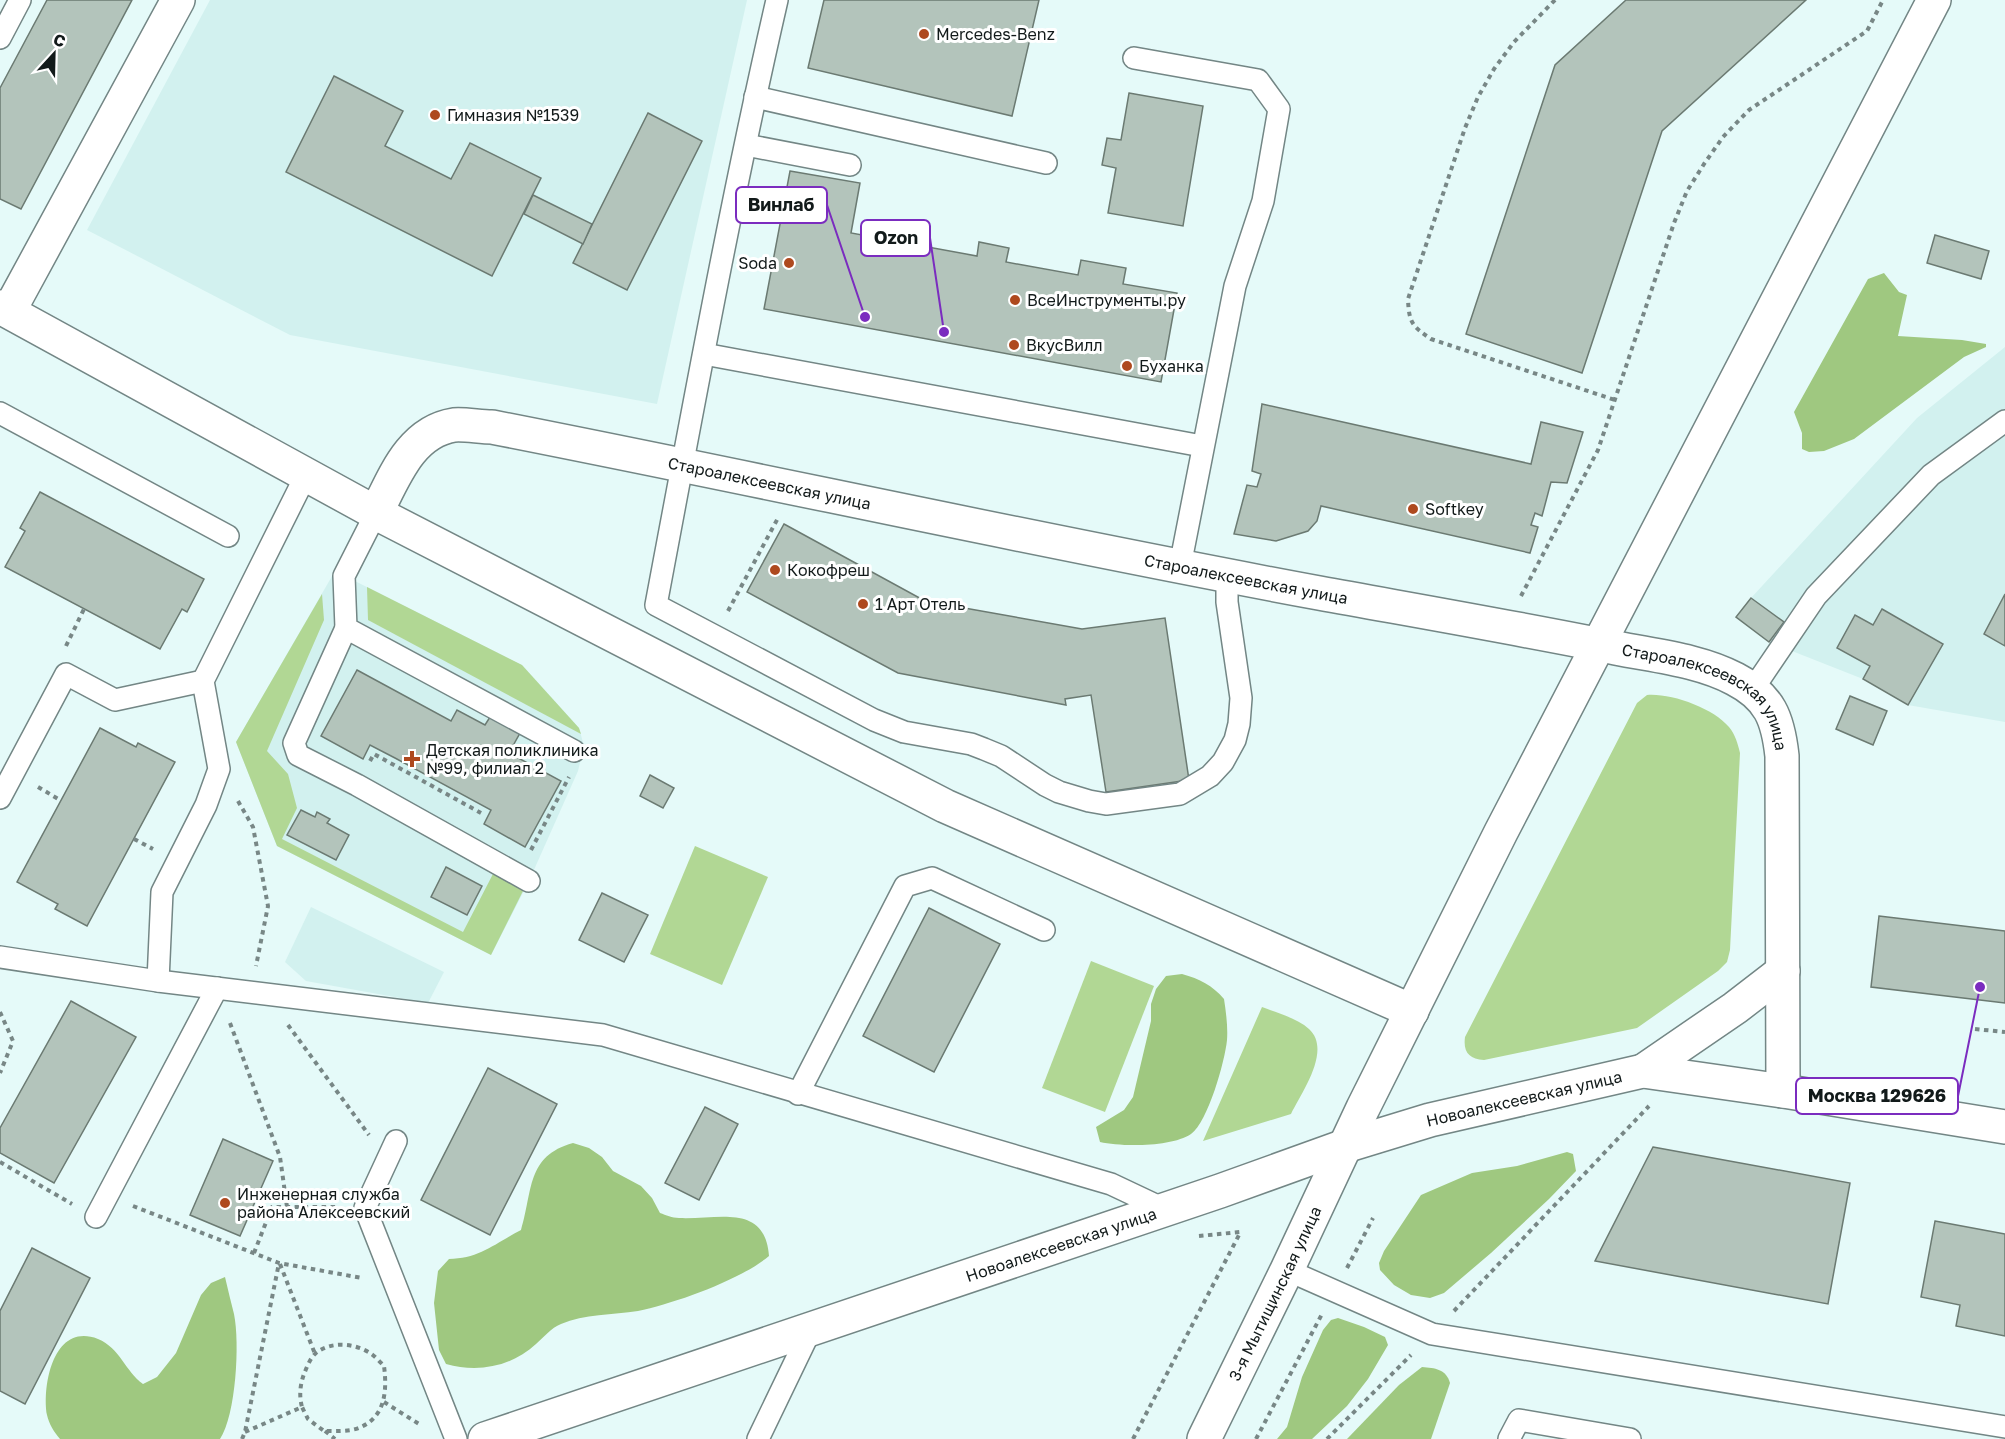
<svg xmlns="http://www.w3.org/2000/svg" width="2005" height="1439" viewBox="0 0 2005 1439" font-family="'Golos Text',sans-serif">
<style>
.built{fill:#d2f1ef}
.green{fill:#b1d794}
.forest{fill:#9fc880}
.building{fill:#b3c4bb;stroke:#6b7a72;stroke-width:1.5}
.lines{fill:none;stroke-linecap:round;stroke-linejoin:round}
.service-casing{stroke:#738685;stroke-width:24}
.minor-casing{stroke:#738685;stroke-width:36}
.tertiary-casing{stroke:#738685;stroke-width:36}
.path{stroke:#788786;stroke-width:4;stroke-dasharray:4.5 4.5;stroke-linecap:butt}
.service{stroke:#fff;stroke-width:21}
.minor{stroke:#fff;stroke-width:33}
.tertiary{stroke:#fff;stroke-width:33}
.poi-dot{fill:#ae491e;stroke:#fff;stroke-width:2}
.labels{text-anchor:middle;dominant-baseline:central;stroke-width:6;stroke-linejoin:round;paint-order:stroke}
.poi-label{font-size:16px;fill:#121a1a;stroke:#fff;text-anchor:start}
.street-label{font-size:16px;fill:#121a1a;stroke:#fff}
.leader{fill:none;stroke:#7b2cbf;stroke-width:2}
.callout-dot{fill:#7b2cbf;stroke:#fff;stroke-width:2}
.callout{fill:#fff;stroke:#7b2cbf;stroke-width:2}
.callout-label{font-size:18px;text-anchor:middle;font-weight:bold;fill:#121a1a}
</style>
<rect width="100%" height="100%" fill="#e5faf9"/>
<!-- built -->
<g class="built">
<path d="M 210,0 L 747,0 L 657,404 L 290,335 L 87,230 Z"/>
<path d="M 2005,347 L 2005,722 L 1908,705 L 1863,679 L 1769,642 L 1736,617 L 1751,598 L 1917,418 Z"/>
<path d="M 335,571 L 522,665 L 579,728 L 584,746 L 578,771 L 529,881 L 491,955 L 277,846 L 236,742 Z"/>
<path d="M 311,907 L 444,972 L 428,1003 L 306,981 L 285,962 Z"/>
</g>
<!-- green -->
<g class="green">
<path d="M 367,587 L 522,665 L 579,728 L 581,734 L 368,620 Z"/>
<path d="M 322,594 L 324,620 L 267,751 L 288,774 L 297,808 L 282,839 L 463,932 L 494,872 L 524,889 L 491,955 L 277,846 L 236,742 Z"/>
<path d="M 1647,695 C 1671,693 1713,708 1729,727 C 1735,734 1738,744 1740,753 L 1730,950 L 1727,962 L 1718,971 L 1637,1028 L 1484,1060 C 1469,1059 1463,1052 1465,1037 L 1637,703 Z"/>
<path d="M 695,846 L 768,877 L 722,985 L 650,954 Z"/>
<path d="M 1091,961 L 1154,986 L 1105,1112 L 1042,1088 Z"/>
<path d="M 1262,1007 C 1277,1013 1297,1018 1309,1029 C 1332,1050 1302,1092 1291,1114 L 1203,1141 Z"/>
</g>
<!-- forest -->
<g class="forest">
<path d="M 1884,273 L 1899,292 L 1907,295 L 1898,336 L 1962,340 L 1986,344 L 1986,347 L 1964,357 L 1854,439 L 1824,451 L 1809,452 L 1802,449 L 1802,433 L 1794,412 L 1868,279 Z"/>
<path d="M 1182,974 C 1200,979 1212,985 1224,999 C 1226,1012 1228,1027 1227,1040 C 1225,1061 1208,1122 1191,1134 C 1172,1147 1122,1147 1100,1142 L 1096,1127 L 1124,1110 L 1133,1097 L 1151,1021 L 1151,1004 L 1156,989 L 1166,976 Z"/>
<path d="M 573,1143 L 589,1148 L 602,1157 L 613,1171 L 641,1186 L 652,1198 L 660,1213 C 666,1215 672,1218 679,1218 C 717,1220 765,1202 769,1256 C 740,1280 676,1303 638,1311 C 613,1315 584,1314 561,1324 C 551,1328 544,1337 536,1344 C 511,1367 478,1373 446,1364 L 439,1350 L 434,1303 L 438,1271 L 449,1259 C 479,1259 496,1243 521,1230 C 533,1191 526,1156 573,1143 Z"/>
<path d="M 1567,1152 L 1573,1154 L 1576,1171 L 1549,1199 L 1491,1253 L 1444,1293 L 1430,1298 L 1411,1295 L 1394,1285 L 1380,1270 L 1379,1263 L 1384,1251 L 1421,1195 L 1472,1173 L 1517,1166 Z"/>
<path d="M 225,1277 C 228,1290 231,1302 234,1314 C 240,1343 236,1415 220,1439 L 60,1439 C 54,1432 49,1424 47,1415 C 42,1384 54,1322 98,1339 C 120,1348 125,1371 143,1384 L 157,1377 L 176,1353 L 201,1295 L 211,1283 Z"/>
<path d="M 1338,1318 L 1364,1327 L 1385,1337 L 1388,1345 L 1368,1379 L 1347,1406 L 1312,1439 L 1277,1439 L 1287,1427 L 1302,1377 L 1323,1330 L 1331,1320 Z"/>
<path d="M 1422,1367 C 1435,1368 1446,1369 1450,1383 L 1431,1439 L 1347,1439 L 1399,1385 Z"/>
</g>
<!-- building -->
<g class="building">
<path d="M 47,0 L 132,0 L 21,209 L 0,199 L 0,88 Z"/>
<path d="M 824,0 L 1039,0 L 1012,116 L 808,68 Z"/>
<path d="M 1626,0 L 1806,0 L 1662,131 L 1582,373 L 1466,334 L 1555,65 Z"/>
<path d="M 334,76 L 403,111 L 385,146 L 451,179 L 470,143 L 541,178 L 492,276 L 286,172 Z"/>
<path d="M 1129,93 L 1203,106 L 1183,226 L 1108,213 L 1116,168 L 1102,165 L 1107,138 L 1121,140 Z"/>
<path d="M 648,113 L 702,141 L 627,290 L 573,263 Z"/>
<path d="M 790,171 L 860,183 L 851,233 L 977,256 L 979,242 L 1009,248 L 1006,262 L 1078,275 L 1081,260 L 1126,268 L 1123,284 L 1177,293 L 1161,382 L 764,309 Z"/>
<path d="M 533,195 L 592,224 L 583,244 L 524,214 Z"/>
<path d="M 1935,235 L 1989,251 L 1981,279 L 1927,263 Z"/>
<path d="M 1262,404 L 1531,464 L 1541,422 L 1583,432 L 1567,483 L 1551,482 L 1542,516 L 1535,513 L 1531,525 L 1538,527 L 1530,553 L 1321,506 L 1317,521 L 1308,531 L 1276,541 L 1234,534 L 1247,485 L 1257,487 L 1261,474 L 1252,471 Z"/>
<path d="M 40,492 L 204,579 L 187,612 L 182,609 L 160,649 L 5,567 L 25,531 L 20,528 Z"/>
<path d="M 784,524 L 925,601 L 1082,629 L 1165,618 L 1189,780 L 1106,792 L 1091,695 L 1065,699 L 1066,705 L 898,673 L 747,592 Z"/>
<path d="M 2005,594 L 2005,646 L 1984,634 Z"/>
<path d="M 1751,598 L 1784,622 L 1769,642 L 1736,617 Z"/>
<path d="M 1882,609 L 1943,644 L 1908,705 L 1863,679 L 1870,666 L 1837,648 L 1855,615 L 1873,625 Z"/>
<path d="M 357,670 L 451,721 L 457,710 L 485,725 L 490,717 L 520,733 L 509,753 L 561,781 L 525,847 L 484,824 L 491,810 L 395,758 L 370,745 L 363,759 L 321,736 Z"/>
<path d="M 1850,696 L 1887,711 L 1873,745 L 1836,729 Z"/>
<path d="M 100,728 L 136,747 L 138,743 L 175,762 L 87,926 L 55,909 L 58,904 L 17,882 Z"/>
<path d="M 650,775 L 674,788 L 663,808 L 640,796 Z"/>
<path d="M 301,810 L 315,817 L 317,812 L 330,819 L 327,823 L 349,835 L 336,860 L 287,835 Z"/>
<path d="M 446,867 L 482,886 L 467,915 L 431,897 Z"/>
<path d="M 602,893 L 648,915 L 624,962 L 579,940 Z"/>
<path d="M 929,908 L 1000,944 L 934,1072 L 863,1036 Z"/>
<path d="M 1879,916 L 2005,931 L 2005,1003 L 1871,987 Z"/>
<path d="M 71,1001 L 136,1037 L 54,1183 L 0,1153 L 0,1128 Z"/>
<path d="M 488,1068 L 557,1104 L 490,1235 L 421,1200 Z"/>
<path d="M 705,1107 L 738,1124 L 699,1200 L 665,1183 Z"/>
<path d="M 223,1139 L 273,1161 L 240,1236 L 190,1215 Z"/>
<path d="M 1653,1147 L 1850,1183 L 1828,1304 L 1595,1261 Z"/>
<path d="M 1935,1221 L 2005,1234 L 2005,1336 L 1956,1326 L 1960,1305 L 1921,1297 Z"/>
<path d="M 32,1248 L 90,1278 L 25,1404 L 0,1391 L 0,1311 Z"/>
</g>
<g class="lines">
<defs>
<g id="service">
<path d="M 777,0 C 731,200 694,403 656,605 L 874,720 L 904,732 L 971,744 L 984,749 L 1001,756 L 1045,785 L 1059,792 L 1089,801 L 1106,804 L 1180,794 L 1210,776 L 1223,762 L 1235,740 L 1239,724 L 1241,698 L 1227,602 L 1227,576"/>
<path d="M 0,38 L 20,0"/>
<path d="M 1134,58 L 1258,80 L 1279,109 L 1263,201 L 1235,286 L 1180,566"/>
<path d="M 755,97 L 1046,163"/>
<path d="M 746,145 L 850,165"/>
<path d="M 704,354 L 1202,446"/>
<path d="M 0,413 L 228,536"/>
<path d="M 376,513 L 344,576 L 346,628 L 574,751"/>
<path d="M 346,628 L 294,743 L 298,755 L 357,785 L 529,881"/>
<path d="M 1753,689 L 1816,596 L 1931,475 L 2005,421"/>
<path d="M 0,798 L 66,674 L 115,700 L 203,681"/>
<path d="M 0,957 L 158,981 L 603,1035 L 1111,1184 L 1166,1210"/>
<path d="M 158,981 L 162,892 L 206,805 L 219,769 L 203,681 L 306,475"/>
<path d="M 798,1094 L 905,886 L 932,878 L 1044,930"/>
<path d="M 396,1141 L 365,1208 L 456,1439"/>
<path d="M 96,1217 L 217,988"/>
<path d="M 1287,1270 L 1432,1334 L 2005,1427"/>
<path d="M 758,1439 L 811,1329"/>
<path d="M 1509,1439 L 1519,1420 L 1630,1439"/>
</g>
<g id="minor">
<path d="M 0,307 L 376,513 L 945,806 L 1412,1011"/>
<path d="M 9,311 L 178,0"/>
<path id="s1" d="M 376,513 C 394,478 410,432 454,425 C 465,424 480,427 492,427 C 768,481 1042,542 1319,593 C 1418,611 1517,628 1616,648 C 1655,656 1699,660 1735,679 C 1770,697 1778,719 1782,756 L 1783,1091"/>
<path d="M 1643,1071 L 1735,1008 L 1783,971"/>
</g>
<g id="tertiary">
<path id="s2" d="M 485,1439 L 1220,1191 L 1345,1146 L 1430,1120 L 1643,1071 L 1783,1091 L 2005,1127"/>
<path id="s3" d="M 1204,1439 L 1287,1270 L 1363,1108 L 1501,832 L 1934,0"/>
</g>
</defs>
<!-- service casing -->
<use href="#service" class="service-casing"/>
<!-- minor casing -->
<use href="#minor" class="minor-casing"/>
<!-- tertiary casing -->
<use href="#tertiary" class="tertiary-casing"/>
<!-- path -->
<g class="path">
<path d="M 1555,0 L 1514,42 L 1494,69 L 1478,97 L 1465,128 L 1408,299 C 1409,323 1412,326 1431,339 L 1615,400"/>
<path d="M 1521,596 L 1598,450 L 1674,223 L 1687,191 L 1704,164 L 1723,137 L 1749,110 L 1867,31 L 1883,0"/>
<path d="M 728,611 L 778,518"/>
<path d="M 66,646 L 84,609"/>
<path d="M 370,761 L 374,754 L 481,813"/>
<path d="M 38,787 L 60,800"/>
<path d="M 238,801 L 253,827 L 268,906 L 256,966"/>
<path d="M 134,839 L 153,849"/>
<path d="M 531,850 L 569,777"/>
<path d="M 0,1012 L 13,1041 L 0,1073"/>
<path d="M 230,1023 L 280,1157 L 287,1207"/>
<path d="M 288,1025 L 369,1135"/>
<path d="M 1975,1029 L 2005,1032"/>
<path d="M 0,1162 L 72,1204"/>
<path d="M 133,1206 L 279,1263 L 362,1278"/>
<path d="M 1199,1236 L 1240,1232"/>
<path d="M 254,1253 L 272,1207 L 339,1207"/>
<path d="M 280,1264 L 315,1354"/>
<path d="M 1347,1268 L 1373,1218"/>
<path d="M 1454,1311 L 1649,1106"/>
<path d="M 384,1402 L 419,1424"/>
<path d="M 325,1431 L 335,1439"/>
<path d="M 245,1432 L 302,1407 C 299,1396 300,1385 304,1374 C 307,1367 310,1358 316,1353 C 331,1341 354,1343 370,1353 C 375,1356 380,1362 384,1366 C 387,1389 386,1416 361,1427 C 351,1432 335,1431 324,1431 L 308,1419 L 302,1407"/>
<path d="M 242,1439 L 245,1432 L 279,1263"/>
<path d="M 1133,1439 L 1240,1233"/>
<path d="M 1256,1439 L 1322,1314"/>
<path d="M 1327,1439 L 1411,1355"/>
</g>
<!-- service -->
<use href="#service" class="service"/>
<!-- minor -->
<use href="#minor" class="minor"/>
<!-- tertiary -->
<use href="#tertiary" class="tertiary"/>
</g>
<!-- markers -->
<g class="poi-dot">
<circle cx="924" cy="34" r="6"/>
<circle cx="435" cy="115" r="6"/>
<circle cx="789" cy="263" r="6"/>
<circle cx="1015" cy="300" r="6"/>
<circle cx="1014" cy="345" r="6"/>
<circle cx="1127" cy="366" r="6"/>
<circle cx="1413" cy="509" r="6"/>
<circle cx="775" cy="570" r="6"/>
<circle cx="863" cy="604" r="6"/>
<path d="M409 750h6v6h6v6h-6v6h-6v-6h-6v-6h6z"/>
<circle cx="225" cy="1203" r="6"/>
</g>
<g class="labels">
<!-- poi labels -->
<g class="poi-label">
<text x="936" y="34">Mercedes-Benz</text>
<text x="447" y="115">Гимназия №1539</text>
<text x="777" y="263" text-anchor="end">Soda</text>
<text x="1027" y="300">ВсеИнструменты.ру</text>
<text x="1026" y="345">ВкусВилл</text>
<text x="1139" y="366">Буханка</text>
<text x="1425" y="509">Softkey</text>
<text x="787" y="570">Кокофреш</text>
<text x="875" y="604">1 Арт Отель</text>
<text x="426" y="750">Детская поликлиника<tspan x="426" dy="18">№99, филиал 2</tspan></text>
<text x="237" y="1194">Инженерная служба<tspan x="237" dy="18">района Алексеевский</tspan></text>
</g>
<!-- street labels -->
<g class="street-label">
<text stroke="none"><textPath href="#s1" startOffset="444">Староалексеевская улица</textPath></text>
<text stroke="none"><textPath href="#s1" startOffset="930">Староалексеевская улица</textPath></text>
<text stroke="none"><textPath href="#s1" startOffset="1416">Староалексеевская улица</textPath></text>
<text stroke="none"><textPath href="#s2" startOffset="1094">Новоалексеевская улица</textPath></text>
<text stroke="none"><textPath href="#s2" startOffset="608">Новоалексеевская улица</textPath></text>
<text stroke="none"><textPath href="#s3" startOffset="162">3-я Мытищинская улица</textPath></text>
</g>
</g>
<!-- callouts -->
<path class="leader" d="M865 317L827 205M944 332L930 238M1980 987L1958 1096"/>
<g class="callout-dot">
<circle cx="865" cy="317" r="6"/>
<circle cx="944" cy="332" r="6"/>
<circle cx="1980" cy="987" r="6"/>
</g>
<g class="callout">
<rect x="736" y="187" width="91" height="36" rx="6"/>
<rect x="861" y="220" width="69" height="36" rx="6"/>
<rect x="1796" y="1078" width="162" height="36" rx="6"/>
</g>
<g class="callout-label">
<text x="781" y="211">Винлаб</text>
<text x="896" y="244">Ozon</text>
<text x="1877" y="1102">Москва 129626</text>
</g>
<!-- north arrow -->
<g transform="translate(54 54) rotate(22)" stroke="#ffffff" stroke-width="4.5" paint-order="stroke">
<path d="M0-4.5L10 22L0 15L-10 22Z" fill="#121a1a"/>
<text y="-9" font-size="16" font-weight="bold" text-anchor="middle" fill="#121a1a">С</text>
</g>
</svg>
